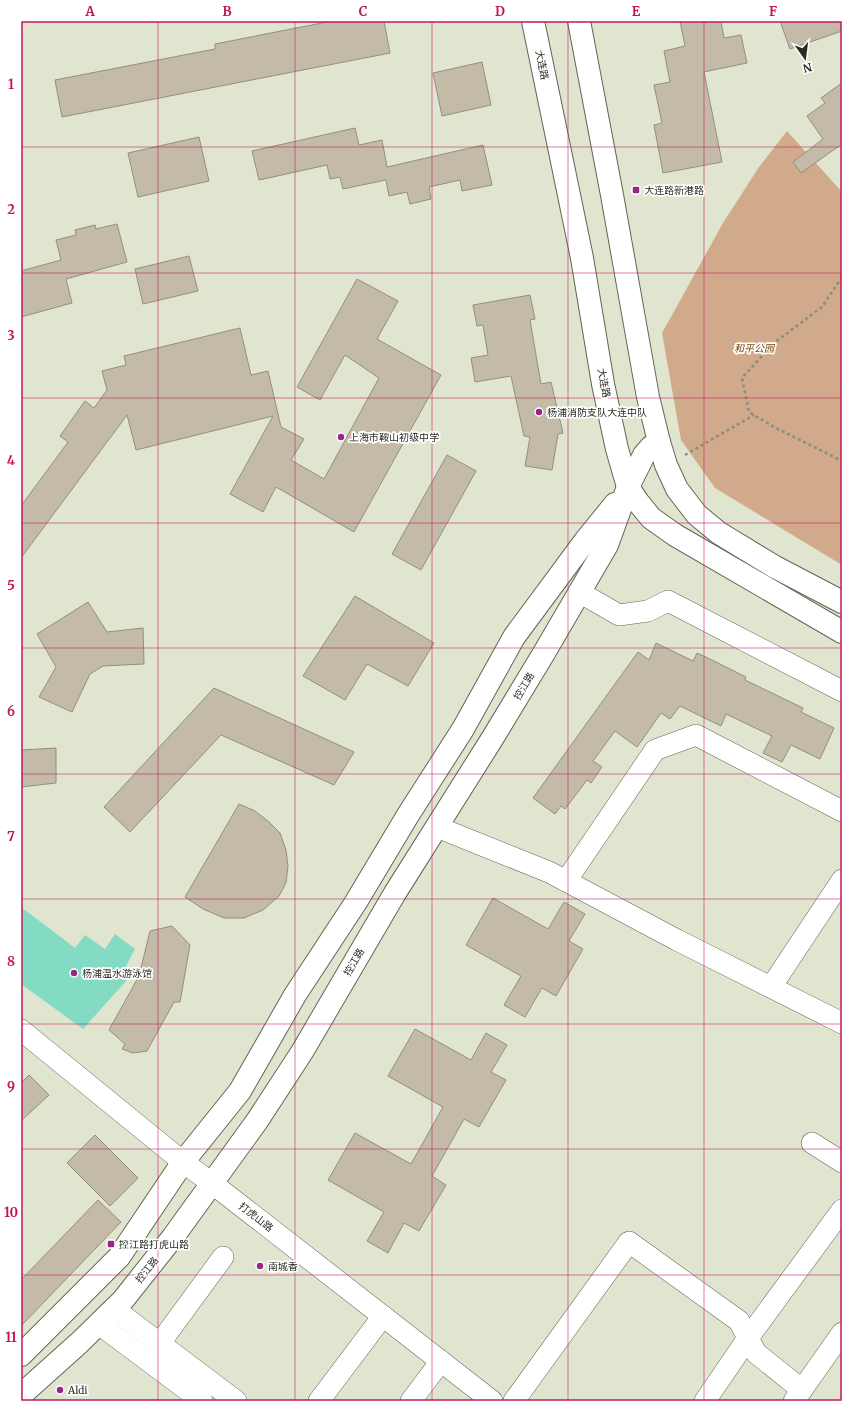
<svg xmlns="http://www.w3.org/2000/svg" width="863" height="1422" viewBox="0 0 863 1422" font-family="Merriweather,'Noto Sans SC',serif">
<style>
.green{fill:#d0aa8a}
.water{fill:#83dbc4}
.building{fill:#c3bba7;stroke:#958e7b}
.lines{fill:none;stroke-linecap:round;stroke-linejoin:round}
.minor-casing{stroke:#616654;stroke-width:22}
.major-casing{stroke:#616654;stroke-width:24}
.path{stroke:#8a8e7f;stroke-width:2.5;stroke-dasharray:3 3;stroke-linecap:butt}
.minor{stroke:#fff;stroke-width:21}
.major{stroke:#fff;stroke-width:22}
.grid{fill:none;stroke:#c2185b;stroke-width:1;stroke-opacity:0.55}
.poi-dot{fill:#992784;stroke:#fff;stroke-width:1.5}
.labels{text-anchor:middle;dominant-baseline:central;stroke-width:3.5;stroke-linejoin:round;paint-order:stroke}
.street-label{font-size:10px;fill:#2a2c24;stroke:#fff}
.poi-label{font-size:10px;fill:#2a2c24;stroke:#fff;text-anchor:start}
.park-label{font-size:10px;font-style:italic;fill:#764305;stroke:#fff}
.neatline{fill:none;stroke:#c2185b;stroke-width:1.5}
.grid-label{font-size:13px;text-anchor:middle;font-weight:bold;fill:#c2185b}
</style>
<rect width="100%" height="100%" fill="#e0e5d0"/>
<!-- green -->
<path class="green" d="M 787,131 L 842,192 L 842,565 L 715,488 L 681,440 L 662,333 L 723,223 L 759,167 Z"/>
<!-- water -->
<path class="water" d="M 21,907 L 75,948 L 85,935 L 105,949 L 115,934 L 135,949 L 127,964 L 126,981 L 83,1029 L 21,984 Z"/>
<!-- building -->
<g class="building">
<path d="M 332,21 L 384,21 L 390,53 L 62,117 L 55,80 L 215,49 L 215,44 Z"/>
<path d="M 680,21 L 721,21 L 724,38 L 741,35 L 747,63 L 704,72 L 722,162 L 663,173 L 654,125 L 662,123 L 654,85 L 670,82 L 664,51 L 685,46 Z"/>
<path d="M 780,21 L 842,21 L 842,31 L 790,49 Z"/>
<path d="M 482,62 L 491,105 L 442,116 L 433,73 Z"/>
<path d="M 842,83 L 842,144 L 801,173 L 793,162 L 823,139 L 807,116 L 825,103 L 821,98 Z"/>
<path d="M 355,128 L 359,145 L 382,140 L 387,167 L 483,145 L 492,185 L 462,191 L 460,180 L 429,187 L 431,199 L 410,204 L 407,192 L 389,196 L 386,180 L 343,189 L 340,177 L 330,179 L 327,165 L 259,180 L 252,151 Z"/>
<path d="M 199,137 L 209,181 L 138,197 L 128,153 Z"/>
<path d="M 117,224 L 127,262 L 66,279 L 72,303 L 21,317 L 21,271 L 61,260 L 56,240 L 76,235 L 75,230 L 95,225 L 96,229 Z"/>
<path d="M 189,256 L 198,291 L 143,304 L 135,269 Z"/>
<path d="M 357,279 L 398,301 L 377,339 L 441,375 L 354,532 L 276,487 L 263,512 L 230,494 L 273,416 L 136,450 L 127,415 L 21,558 L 21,506 L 68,442 L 60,436 L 85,401 L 94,408 L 107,390 L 102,371 L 126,365 L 124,356 L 240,328 L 251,375 L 268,371 L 281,427 L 304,439 L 291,460 L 324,479 L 379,378 L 345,355 L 320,400 L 297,387 Z"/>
<path d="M 530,295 L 535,319 L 530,320 L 541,384 L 551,382 L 563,433 L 558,434 L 552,470 L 525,466 L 530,437 L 524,436 L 511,376 L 475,382 L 471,358 L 488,355 L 483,325 L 477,326 L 473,305 Z"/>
<path d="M 447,455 L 476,471 L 421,570 L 392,554 Z"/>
<path d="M 355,596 L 434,643 L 408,686 L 367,664 L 345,700 L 303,676 Z"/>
<path d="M 88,602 L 107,632 L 143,628 L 144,664 L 103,666 L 90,674 L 72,712 L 39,697 L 56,667 L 37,634 Z"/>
<path d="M 656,643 L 693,661 L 697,653 L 710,659 L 746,677 L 745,680 L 803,708 L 801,712 L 834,728 L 820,759 L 791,745 L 782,762 L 763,753 L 772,736 L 726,714 L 721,726 L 680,706 L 670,719 L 661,713 L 637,747 L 615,731 L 593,761 L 602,767 L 591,783 L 587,780 L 565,809 L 561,806 L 555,814 L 533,798 L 638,652 L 649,660 Z"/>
<path d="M 214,688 L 354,752 L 334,785 L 221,735 L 130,832 L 104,807 Z"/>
<path d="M 56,748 L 56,783 L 21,787 L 21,750 Z"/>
<path d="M 239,804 L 255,811 L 269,822 L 280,833 L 286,850 L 288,866 L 286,883 L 279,896 L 263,910 L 244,918 L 224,918 L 203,909 L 185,897 Z"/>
<path d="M 493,898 L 548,929 L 564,902 L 585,914 L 569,941 L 583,949 L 556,996 L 542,988 L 525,1017 L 504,1005 L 521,976 L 466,945 Z"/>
<path d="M 172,926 L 190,945 L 180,1002 L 174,1002 L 147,1051 L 133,1053 L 122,1049 L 125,1044 L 109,1030 L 139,976 L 150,931 Z"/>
<path d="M 415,1029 L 471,1060 L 486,1033 L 507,1045 L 491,1072 L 506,1080 L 479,1127 L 464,1119 L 432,1176 L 446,1185 L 419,1231 L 404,1223 L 388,1253 L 367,1241 L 384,1212 L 328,1180 L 355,1133 L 411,1164 L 420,1148 L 443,1107 L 388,1076 Z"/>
<path d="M 29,1075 L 49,1095 L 21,1121 L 21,1083 Z"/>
<path d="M 95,1135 L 138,1178 L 110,1206 L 67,1163 Z"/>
<path d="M 98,1200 L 121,1222 L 21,1326 L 21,1280 Z"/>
</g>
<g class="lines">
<defs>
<g id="minor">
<path d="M 579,592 L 619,615 L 648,611 L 668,601 L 842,691"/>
<path d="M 437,827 L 549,872 L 677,940 L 842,1023"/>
<path d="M 566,881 L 655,750 L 696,735 L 842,811"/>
<path d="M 771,987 L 842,880"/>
<path d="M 21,1030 L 183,1162 L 213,1184 L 492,1401"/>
<path d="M 812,1143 L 842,1162"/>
<path d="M 114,1309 L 236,1401"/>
<path d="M 99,1324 L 202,1401"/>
<path d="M 160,1343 L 223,1257"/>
<path d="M 319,1401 L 383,1316"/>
<path d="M 411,1401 L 441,1361"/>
<path d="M 514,1401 L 629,1242 L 739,1321 L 756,1353 L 802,1390"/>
<path d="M 705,1401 L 748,1338 L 842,1210"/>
<path d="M 794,1401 L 842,1333"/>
</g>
<g id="major">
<path d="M 533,21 L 582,258 L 603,384 L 617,449 L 628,487 L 638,502 L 651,518 L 675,535 L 842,632"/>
<path d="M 579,21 L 612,195 L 648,397 L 659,442 L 666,465 L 677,489 L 697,515 L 719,533 L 775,567 L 842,602"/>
<path d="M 21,1355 L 119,1257 L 183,1162 L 240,1091 L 295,995 L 356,902 L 408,815 L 463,729 L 514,637 L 585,541 L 615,504"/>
<path d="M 21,1395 L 79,1343 L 123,1300 L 173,1237 L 257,1121 L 302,1052 L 395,893 L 492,739 L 544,653 L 607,545 L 628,487 L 644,455 L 651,447 L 659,442"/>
</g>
</defs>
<!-- minor casing -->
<use href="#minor" class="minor-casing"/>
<!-- major casing -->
<use href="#major" class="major-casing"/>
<!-- path -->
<g class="path">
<path d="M 842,277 L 822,307 L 774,343 L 742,378 L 749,412 L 774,427 L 842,461"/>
<path d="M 685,455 L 754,415"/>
</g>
<!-- minor -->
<use href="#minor" class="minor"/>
<!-- major -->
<use href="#major" class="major"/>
</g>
<!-- grid -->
<path class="grid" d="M 158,21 L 158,1401M 295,21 L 295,1401M 432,21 L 432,1401M 568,21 L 568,1401M 704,21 L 704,1401M 21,147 L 842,147M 21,273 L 842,273M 21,398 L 842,398M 21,523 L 842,523M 21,648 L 842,648M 21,774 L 842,774M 21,899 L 842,899M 21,1024 L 842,1024M 21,1149 L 842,1149M 21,1275 L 842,1275"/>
<!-- markers -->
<g class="poi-dot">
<rect x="632" y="186" width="8" height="8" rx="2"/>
<circle cx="539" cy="412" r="4"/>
<circle cx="341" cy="437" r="4"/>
<circle cx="74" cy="973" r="4"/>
<rect x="107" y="1240" width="8" height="8" rx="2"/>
<circle cx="260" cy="1266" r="4"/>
<circle cx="60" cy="1390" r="4"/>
</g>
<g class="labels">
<!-- street labels -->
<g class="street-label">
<text transform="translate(542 65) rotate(78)">大连路</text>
<text transform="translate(604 383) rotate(79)">大连路</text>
<text transform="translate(524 686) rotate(-59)">控江路</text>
<text transform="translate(354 962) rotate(-60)">控江路</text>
<text transform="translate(256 1217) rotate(38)">打虎山路</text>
<text transform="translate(147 1270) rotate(-51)">控江路</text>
</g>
<!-- poi labels -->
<g class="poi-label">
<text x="644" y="190">大连路新港路</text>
<text x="547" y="412">杨浦消防支队大连中队</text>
<text x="349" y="437">上海市鞍山初级中学</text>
<text x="82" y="973">杨浦温水游泳馆</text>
<text x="119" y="1244">控江路打虎山路</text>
<text x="268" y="1266">南城香</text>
<text x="68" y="1390">Aldi</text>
</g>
<!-- park labels -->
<g class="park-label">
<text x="754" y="348">和平公园</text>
</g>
</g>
<!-- border -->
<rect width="863" height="1422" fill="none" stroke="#ffffff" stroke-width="44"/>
<!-- north arrow -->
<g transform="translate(805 58) rotate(166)" stroke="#ffffff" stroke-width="3" paint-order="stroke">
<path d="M0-3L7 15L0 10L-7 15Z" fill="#2a2c24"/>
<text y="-6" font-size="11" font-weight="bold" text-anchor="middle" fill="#2a2c24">N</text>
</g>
<rect x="22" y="22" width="819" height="1378" class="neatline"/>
<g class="grid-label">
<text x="90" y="16">A</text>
<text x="227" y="16">B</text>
<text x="363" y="16">C</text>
<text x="500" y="16">D</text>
<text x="636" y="16">E</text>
<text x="773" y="16">F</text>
<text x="11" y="89">1</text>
<text x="11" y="214">2</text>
<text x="11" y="340">3</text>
<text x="11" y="465">4</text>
<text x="11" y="590">5</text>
<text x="11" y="716">6</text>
<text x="11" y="841">7</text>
<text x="11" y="966">8</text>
<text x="11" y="1091">9</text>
<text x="11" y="1217">10</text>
<text x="11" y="1342">11</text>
</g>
</svg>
